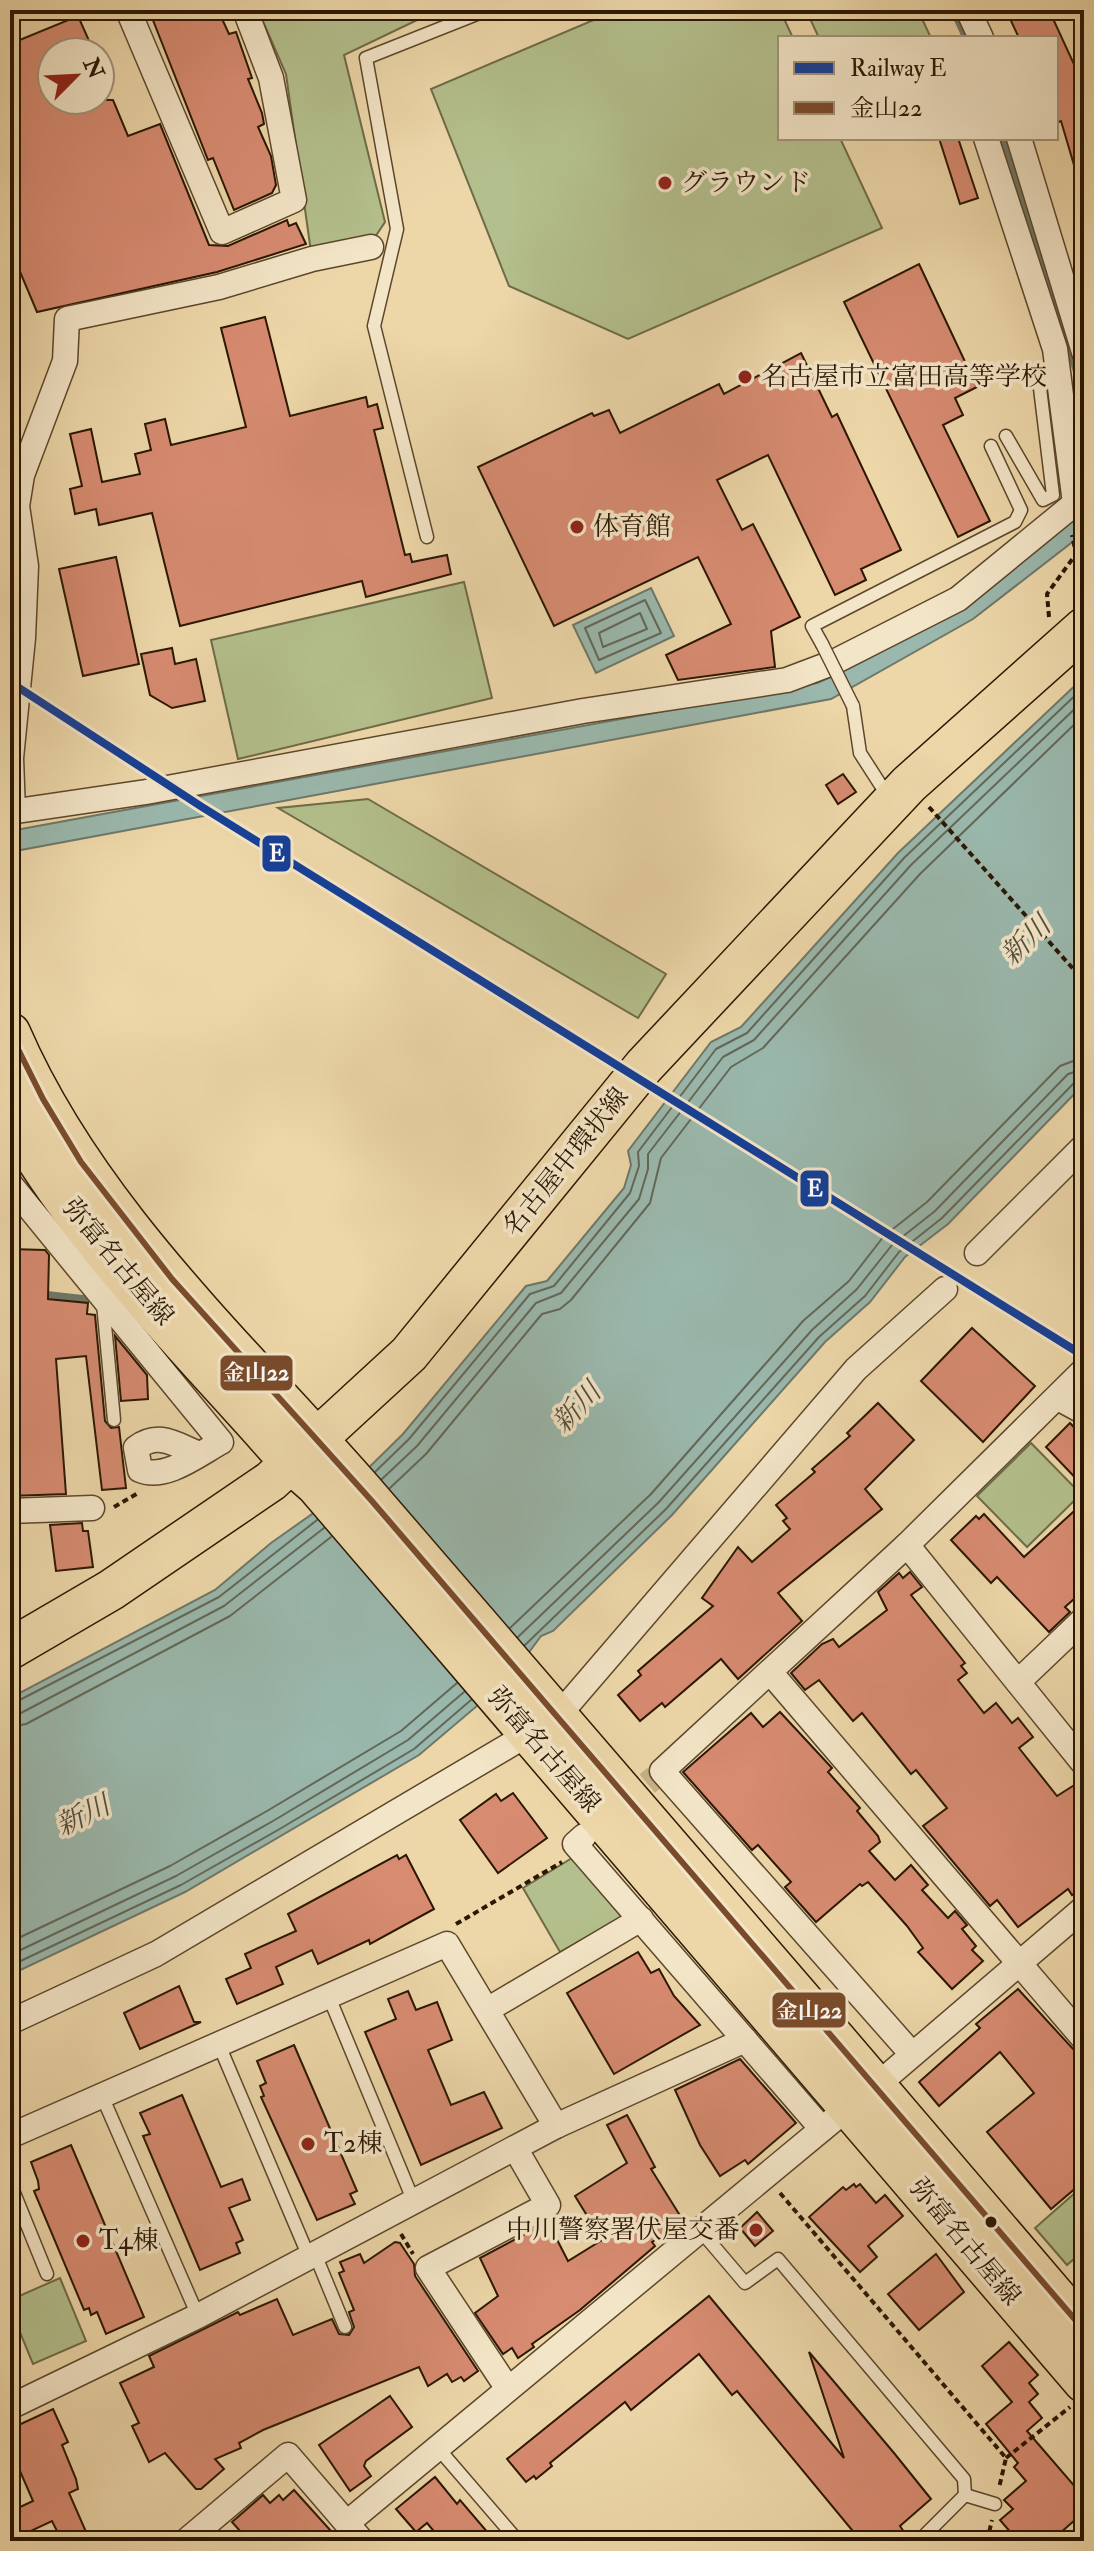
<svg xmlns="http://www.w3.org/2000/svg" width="1094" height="2551" viewBox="0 0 1094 2551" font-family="'IM FELL Double Pica','Noto Serif JP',serif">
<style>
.green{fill:#b3bf8c;stroke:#6f6b48;stroke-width:2}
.water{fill:#9ab8ad;stroke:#6e7869;stroke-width:2}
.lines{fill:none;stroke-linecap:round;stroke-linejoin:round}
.shore{stroke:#626858;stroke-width:2}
.stream{stroke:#6e7869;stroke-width:7}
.building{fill:#d78b71;stroke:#2b1703;stroke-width:2}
.minor-tunnel{stroke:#c6b188;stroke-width:24;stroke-dasharray:24 12;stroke-linecap:butt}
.service-casing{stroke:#5c472c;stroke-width:15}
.minor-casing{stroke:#5c472c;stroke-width:27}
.primary-casing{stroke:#2b1703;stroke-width:43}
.path{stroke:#2b1703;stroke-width:4;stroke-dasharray:6 4;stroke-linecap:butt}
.service{stroke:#f3e5c7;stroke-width:12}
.minor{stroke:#f3e5c7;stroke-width:24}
.primary{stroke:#edd7a9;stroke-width:40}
.service-bridge-casing{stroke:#5c472c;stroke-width:15;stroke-linecap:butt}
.service-bridge{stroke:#f3e5c7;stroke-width:12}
.bus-1-casing{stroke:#f3e5c7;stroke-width:12}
.bus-1{stroke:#7a4b2a;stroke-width:6}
.rail-1-casing{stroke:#f3e5c7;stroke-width:14}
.rail-1{stroke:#153f97;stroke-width:8}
.poi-dot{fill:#8f2418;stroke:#f3e5c7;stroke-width:3}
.bus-dot{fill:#2b1703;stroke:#f3e5c7;stroke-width:3}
.labels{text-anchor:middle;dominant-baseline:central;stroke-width:7;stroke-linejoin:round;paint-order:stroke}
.poi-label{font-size:26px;fill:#2b1703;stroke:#f3e5c7;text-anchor:start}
.street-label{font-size:26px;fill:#2b1703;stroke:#f3e5c7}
.water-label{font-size:28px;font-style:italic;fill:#524f3e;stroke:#f3e5c7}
.line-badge{stroke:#f3e5c7;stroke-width:3}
.badge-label{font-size:22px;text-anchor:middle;font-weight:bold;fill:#fff}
</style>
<rect width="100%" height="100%" fill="#edd7a9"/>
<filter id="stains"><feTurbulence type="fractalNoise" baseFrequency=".0025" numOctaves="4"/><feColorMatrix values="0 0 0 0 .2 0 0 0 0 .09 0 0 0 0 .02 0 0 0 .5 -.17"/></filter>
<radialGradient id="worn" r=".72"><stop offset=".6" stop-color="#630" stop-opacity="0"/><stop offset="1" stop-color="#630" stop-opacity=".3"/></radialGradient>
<!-- green -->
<g class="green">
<path d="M 258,10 L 438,10 L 344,55 L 385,222 L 375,237 L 311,252 L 286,74 Z"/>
<path d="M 617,10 L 780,10 L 793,38 L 780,38 L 780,138 L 840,138 L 882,228 L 628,339 L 509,286 L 431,89 Z"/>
<path d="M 806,10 L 918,10 L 931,38 L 819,38 Z"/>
<path d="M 464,582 L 492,698 L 238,759 L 211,640 Z"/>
<path d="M 368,799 L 666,974 L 638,1018 L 278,808 Z"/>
<path d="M 1031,1443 L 1081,1494 L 1027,1547 L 977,1496 Z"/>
<path d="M 572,1858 L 622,1917 L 560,1952 L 523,1888 Z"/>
<path d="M 1084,2185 L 1084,2250 L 1067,2265 L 1035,2228 Z"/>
<path d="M 60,2278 L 86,2341 L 33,2364 L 12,2313 L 17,2297 Z"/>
</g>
<!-- water -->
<g class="water">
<path d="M 1084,511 L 1084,533 L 973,619 L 831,699 L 10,852 L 10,831 L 817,683 C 916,641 999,575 1084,511 Z"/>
<path d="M 651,588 L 674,636 L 596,673 L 573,625 Z"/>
<path d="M 1084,677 L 1084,1084 L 948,1224 L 905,1257 L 870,1302 L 825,1342 L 672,1515 L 553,1631 L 541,1636 L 510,1678 L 419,1755 L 185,1892 L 10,1975 L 10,1698 L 215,1590 L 271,1543 L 346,1490 L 403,1434 L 526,1286 L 547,1281 L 624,1188 L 631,1165 L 628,1151 L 711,1042 L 741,1027 L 898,853 Z"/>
</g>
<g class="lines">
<!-- shore -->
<g class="shore">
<path d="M 645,600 L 661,633 L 599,660 L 585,628 Z"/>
<path d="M 640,613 L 647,629 L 603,647 L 599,633 Z"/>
<path d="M 375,1472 L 409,1439 L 530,1294 L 554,1286 L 630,1193 L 639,1166 L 638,1152 L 716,1049 L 747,1033 L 904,858 L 1084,687"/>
<path d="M 382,1479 L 417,1446 L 536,1303 L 561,1293 L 639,1199 L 648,1169 L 648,1154 L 723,1057 L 754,1040 L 911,865 L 1084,700"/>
<path d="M 390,1488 L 426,1454 L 542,1314 L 560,1309 L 571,1300 L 650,1203 L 661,1158 L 731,1067 L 763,1048 L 920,874 L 1084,715"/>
<path d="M 510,1628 L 651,1494 L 803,1321 L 849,1281 L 884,1236 L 927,1202 L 1060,1066 L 1084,1057"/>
<path d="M 518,1637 L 659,1502 L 812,1330 L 857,1289 L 892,1245 L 935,1211 L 1068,1074 L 1084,1069"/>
<path d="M 525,1645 L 666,1509 L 819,1337 L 865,1296 L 899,1252 L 942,1218 L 1075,1082 L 1084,1079"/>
<path d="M 10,1705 L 219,1597 L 317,1520"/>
<path d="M 10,1715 L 21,1713 L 224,1606 L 324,1528"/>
<path d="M 10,1727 L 26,1724 L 230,1616 L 331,1537"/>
<path d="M 10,1942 L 170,1866 L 267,1811 L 401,1731 L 457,1683"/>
<path d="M 10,1955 L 176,1876 L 273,1821 L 408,1740 L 464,1692"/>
<path d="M 10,1966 L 181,1885 L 278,1830 L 414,1749 L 471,1700"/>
</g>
<!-- stream -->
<g class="stream">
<path d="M 953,10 L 966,38"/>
<path d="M 1002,138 L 1077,373 L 1084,470"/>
<path d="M 42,1294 L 87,1299"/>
</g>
</g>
<!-- building -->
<g class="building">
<path d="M 149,10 L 218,10 L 229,34 L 236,32 L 252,78 L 248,79 L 262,113 L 264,124 L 258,127 L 271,156 L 276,185 L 272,193 L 234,210 L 213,158 L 208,160 Z"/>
<path d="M 1006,10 L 1049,10 L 1084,86 L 1084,181 L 1079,182 L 1061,121 L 1056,123 L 1056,38 L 1019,38 Z"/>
<path d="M 78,16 L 94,52 L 52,52 L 52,100 L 113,100 L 128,136 L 160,124 L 209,245 L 228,246 L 287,220 L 289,226 L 296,223 L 306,244 L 217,272 L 37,312 L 10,248 L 10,44 Z"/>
<path d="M 939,138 L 958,138 L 978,198 L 960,204 Z"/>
<path d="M 919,264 L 977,387 L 955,398 L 963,415 L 943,425 L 990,521 L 958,537 L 844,302 Z"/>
<path d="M 265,317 L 290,416 L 366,397 L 368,407 L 377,404 L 383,428 L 374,430 L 405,555 L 410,554 L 412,562 L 447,555 L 451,574 L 366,597 L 362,581 L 180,626 L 152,513 L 99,525 L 96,509 L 75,514 L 70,489 L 82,486 L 70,434 L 91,429 L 102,482 L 140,474 L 135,454 L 151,450 L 145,424 L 165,419 L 171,445 L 246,427 L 221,328 Z"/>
<path d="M 801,353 L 832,417 L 837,414 L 901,550 L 861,569 L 866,580 L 835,595 L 768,455 L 717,480 L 742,530 L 753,524 L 800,617 L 771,631 L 775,667 L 678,680 L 666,655 L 731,624 L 698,557 L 554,626 L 478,467 L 592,413 L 594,416 L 609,410 L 620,433 L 719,384 L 724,394 Z"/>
<path d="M 116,557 L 139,664 L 83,676 L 59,569 Z"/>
<path d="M 172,648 L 175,664 L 196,659 L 205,701 L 172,708 L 150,695 L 141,654 Z"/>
<path d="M 843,774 L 856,792 L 838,804 L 826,785 Z"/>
<path d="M 10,1249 L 45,1250 L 49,1255 L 48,1299 L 88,1303 L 87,1314 L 95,1315 L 105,1421 L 111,1428 L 119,1427 L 126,1488 L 102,1490 L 86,1356 L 56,1359 L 66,1494 L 10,1496 Z"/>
<path d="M 972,1328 L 1035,1386 L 983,1442 L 921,1381 Z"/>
<path d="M 115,1336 L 147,1375 L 148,1399 L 121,1401 Z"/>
<path d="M 878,1403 L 914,1440 L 865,1489 L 882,1509 L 778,1593 L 802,1621 L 738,1679 L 721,1659 L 665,1707 L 662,1703 L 640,1721 L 618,1695 L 641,1675 L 638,1671 L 713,1606 L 702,1598 L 738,1547 L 752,1562 L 790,1529 L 783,1521 L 787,1518 L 776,1505 L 815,1472 L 812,1469 L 850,1436 L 847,1433 Z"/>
<path d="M 1070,1423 L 1084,1438 L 1084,1487 L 1046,1447 Z"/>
<path d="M 1084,1502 L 1084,1590 L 1065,1607 L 1070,1612 L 1049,1632 L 997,1577 L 991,1583 L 951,1540 L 976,1516 L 979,1519 L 984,1514 L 1024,1557 Z"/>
<path d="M 82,1523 L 83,1531 L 88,1531 L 93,1567 L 56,1571 L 50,1525 Z"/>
<path d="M 910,1572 L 922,1587 L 911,1595 L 965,1663 L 961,1666 L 967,1673 L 958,1680 L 984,1713 L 996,1703 L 1012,1723 L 1018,1718 L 1033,1737 L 1019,1748 L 1057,1796 L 1084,1779 L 1084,1886 L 1072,1895 L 1068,1889 L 1018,1927 L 997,1900 L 990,1906 L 923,1826 L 947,1808 L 916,1770 L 911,1774 L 862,1713 L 853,1721 L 819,1680 L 805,1690 L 791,1673 L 822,1644 L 833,1639 L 839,1647 L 887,1610 L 878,1592 L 899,1573 L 903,1578 Z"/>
<path d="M 780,1712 L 832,1768 L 828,1772 L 860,1808 L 857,1811 L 878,1836 L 880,1842 L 869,1851 L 895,1880 L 911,1865 L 928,1885 L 922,1890 L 948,1918 L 955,1911 L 967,1925 L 962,1929 L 976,1946 L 972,1950 L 983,1961 L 952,1989 L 918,1952 L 923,1948 L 907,1926 L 868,1882 L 862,1886 L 860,1884 L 816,1922 L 785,1887 L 791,1882 L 758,1845 L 752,1850 L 683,1772 L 751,1713 L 763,1727 Z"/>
<path d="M 513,1793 L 547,1838 L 498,1873 L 460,1820 L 496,1794 L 501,1801 Z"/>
<path d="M 397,1855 L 399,1859 L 406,1855 L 434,1909 L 370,1944 L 369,1940 L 318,1964 L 312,1950 L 276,1967 L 283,1984 L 237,2004 L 226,1979 L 251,1968 L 245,1954 L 296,1931 L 288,1914 Z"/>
<path d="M 638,1952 L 651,1973 L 659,1969 L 674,1996 L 700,2025 L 614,2074 L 567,1993 Z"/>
<path d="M 179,1986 L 194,2022 L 201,2022 L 140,2049 L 124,2013 Z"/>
<path d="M 1018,1989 L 1073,2049 L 1084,2054 L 1084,2181 L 1051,2209 L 987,2132 L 1034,2093 L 1000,2052 L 939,2106 L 919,2082 L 980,2028 L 976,2024 Z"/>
<path d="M 408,1991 L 416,2010 L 437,2002 L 452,2040 L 428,2050 L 451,2105 L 484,2092 L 502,2128 L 421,2165 L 365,2032 L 396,2019 L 388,1999 Z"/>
<path d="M 294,2045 L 357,2191 L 350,2194 L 355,2204 L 317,2220 L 261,2097 L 264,2096 L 260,2086 L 266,2083 L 257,2061 Z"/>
<path d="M 740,2059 L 796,2123 L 748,2164 L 745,2160 L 720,2176 L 700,2145 L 675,2090 Z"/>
<path d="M 182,2095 L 221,2187 L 242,2179 L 250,2200 L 229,2208 L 243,2240 L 236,2243 L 240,2253 L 200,2270 L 143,2136 L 150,2134 L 140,2113 Z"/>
<path d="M 627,2115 L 655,2167 L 651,2169 L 684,2222 L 652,2242 L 655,2246 L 580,2310 L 532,2344 L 534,2347 L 518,2358 L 512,2348 L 503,2354 L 475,2313 L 498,2296 L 480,2258 L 548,2222 L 568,2261 L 602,2240 L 575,2196 L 627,2163 L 607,2125 Z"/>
<path d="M 71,2145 L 144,2317 L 106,2334 L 97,2312 L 91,2315 L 89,2308 L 84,2310 L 34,2191 L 39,2189 L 38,2181 L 31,2162 Z"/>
<path d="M 854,2184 L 856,2187 L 860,2184 L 876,2203 L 885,2195 L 903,2216 L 868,2246 L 877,2257 L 860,2272 L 809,2217 L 843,2187 L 846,2190 Z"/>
<path d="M 757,2212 L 773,2231 L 755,2246 L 740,2228 Z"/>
<path d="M 395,2242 L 400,2243 L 414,2264 L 415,2276 L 478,2371 L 464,2381 L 461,2377 L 452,2382 L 447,2374 L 428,2386 L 419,2367 L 263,2430 L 239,2443 L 241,2448 L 215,2459 L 224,2469 L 201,2489 L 196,2489 L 165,2453 L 149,2462 L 132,2426 L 139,2423 L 120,2383 L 154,2367 L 149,2356 L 238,2312 L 240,2315 L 277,2299 L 293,2335 L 332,2319 L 339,2334 L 349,2335 L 354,2327 L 349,2312 L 354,2310 L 339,2273 L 344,2271 L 340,2262 L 360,2254 L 364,2263 Z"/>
<path d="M 936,2254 L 964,2292 L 919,2330 L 888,2294 Z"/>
<path d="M 709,2296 L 844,2458 L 809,2352 L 894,2453 L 931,2499 L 900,2526 L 910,2541 L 861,2541 L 737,2391 L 732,2395 L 699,2354 L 631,2410 L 625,2402 L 550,2463 L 552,2466 L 536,2479 L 534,2476 L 526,2482 L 507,2459 Z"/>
<path d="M 1009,2342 L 1038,2375 L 1029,2383 L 1038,2394 L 1029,2402 L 1042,2418 L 1027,2431 L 1084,2497 L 1084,2512 L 1051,2541 L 1018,2541 L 1000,2520 L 1013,2509 L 1004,2500 L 1026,2481 L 1014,2467 L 1018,2463 L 986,2424 L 1012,2402 L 982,2366 Z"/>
<path d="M 390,2396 L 412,2427 L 366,2461 L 364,2466 L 371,2476 L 350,2491 L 319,2445 Z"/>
<path d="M 53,2409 L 68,2442 L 62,2445 L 76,2479 L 78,2489 L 69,2493 L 90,2541 L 62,2541 L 52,2521 L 18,2537 L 10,2520 L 10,2515 L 20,2511 L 18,2508 L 33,2501 L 10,2448 L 10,2429 Z"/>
<path d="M 435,2477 L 457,2504 L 460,2500 L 495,2541 L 442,2541 L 427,2523 L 416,2532 L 396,2509 Z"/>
<path d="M 294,2490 L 340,2541 L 249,2541 L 232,2522 L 263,2495 L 270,2503 L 279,2495 L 283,2500 Z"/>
</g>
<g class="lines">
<!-- minor-tunnel -->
<path class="minor-tunnel" d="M 620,1807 L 655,1777"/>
<defs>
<g id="service">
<path d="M 1006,436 L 1043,500 L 1053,495 L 1039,380 L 1059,377"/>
<path d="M 427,537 L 374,326 L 397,229 L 366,58 L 487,10"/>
<path d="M 822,644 L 812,626 L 1015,522 L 1021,510 L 991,446"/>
<path d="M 853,706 L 860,753 L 889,798"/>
<path d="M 103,1304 L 114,1420"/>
<path d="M 329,1997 L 414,2202"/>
<path d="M 219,2045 L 309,2257"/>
<path d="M 102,2096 L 198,2316"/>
<path d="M 10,2183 L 47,2274"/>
<path d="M 700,2230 L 745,2283 L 778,2259 L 964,2479 L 965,2495 L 919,2541"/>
<path d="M 315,2254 L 345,2327"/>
<path d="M 437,2447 L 518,2541"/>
<path d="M 965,2495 L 995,2504"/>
</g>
<g id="minor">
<path d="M 128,10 L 222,232 L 294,200 L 271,78 L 245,10"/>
<path d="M 968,10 L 981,38"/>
<path d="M 986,138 L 1055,349 L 1075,503"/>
<path d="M 1019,138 L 1084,352"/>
<path d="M 10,812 L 146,792 L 583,711 L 787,680 L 832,663 L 958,599 L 1084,496"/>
<path d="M 13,812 L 11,758 L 23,638 L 26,566 L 17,506 L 22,475 L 65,361 L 67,319 L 219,287 L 312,259 L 371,247"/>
<path d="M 10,1184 L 221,1442 C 199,1454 165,1481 140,1470 L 136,1448 C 158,1431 175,1444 199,1454"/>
<path d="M 977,1253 L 1084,1146"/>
<path d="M 1058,1398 L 1084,1412"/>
<path d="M 10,1511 L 92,1508"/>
<path d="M 907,1545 L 1084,1764"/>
<path d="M 770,1672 L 1084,2039"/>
<path d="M 1018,1682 L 1084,1619"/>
<path d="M 558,1716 L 856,1369 L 945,1289"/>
<path d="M 584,1836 L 575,1844 L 822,2129"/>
<path d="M 487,2010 L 641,1919"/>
<path d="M 10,2022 L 156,1954 L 530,1733"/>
<path d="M 911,2053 L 662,1771 L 907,1545 L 1084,1370"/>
<path d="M 876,2086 L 1084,1908"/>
<path d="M 10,2136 L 447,1944 L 556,2126"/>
<path d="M 508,2389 L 428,2268 L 548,2205 L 515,2148"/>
<path d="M 10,2407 L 198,2316 L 556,2126 L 745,2040"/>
<path d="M 347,2523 L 850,2106"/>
<path d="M 186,2541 L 288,2455 L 362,2541"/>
</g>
<g id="primary">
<path d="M 10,1033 C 88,1214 244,1353 371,1500 C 609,1776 848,2052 1084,2330"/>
<path d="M 10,1115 C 82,1244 194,1352 291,1463 L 316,1485 L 1084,2382"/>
<path d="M 10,1649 L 111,1590 L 271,1481 L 409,1354 L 644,1066 L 909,784 L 1084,628"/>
</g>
</defs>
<!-- service casing -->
<use href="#service" class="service-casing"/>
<!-- minor casing -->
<use href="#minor" class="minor-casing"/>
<!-- primary casing -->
<use href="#primary" class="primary-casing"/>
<!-- path -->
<g class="path">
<path d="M 1049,617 L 1047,594 L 1076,554 L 1072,535"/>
<path d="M 929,807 L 1084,981"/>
<path d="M 114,1507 L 138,1493"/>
<path d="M 456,1924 L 562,1862"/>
<path d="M 780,2193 L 1006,2458 L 999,2488"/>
<path d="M 401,2234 L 413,2254"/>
<path d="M 1006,2458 L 1070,2407"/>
<path d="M 987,2541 L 992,2520"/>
</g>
<!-- service -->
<use href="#service" class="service"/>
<!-- minor -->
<use href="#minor" class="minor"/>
<!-- primary -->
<use href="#primary" class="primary"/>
<defs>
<path id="service-bridge" d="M 822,644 L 853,706"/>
</defs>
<!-- service-bridge casing -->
<use href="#service-bridge" class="service-bridge-casing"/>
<!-- service-bridge -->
<use href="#service-bridge" class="service-bridge"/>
<defs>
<path id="bus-1" d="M 10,1033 L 43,1099 L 81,1162 L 172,1279 L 371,1500 L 1084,2330"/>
</defs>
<!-- bus-1 casing -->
<use href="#bus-1" class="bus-1-casing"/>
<!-- bus-1 -->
<use href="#bus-1" class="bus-1"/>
<defs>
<path id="rail-1" d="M 10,682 L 202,807 L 1084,1356"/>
</defs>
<!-- rail-1 casing -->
<use href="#rail-1" class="rail-1-casing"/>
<!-- rail-1 -->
<use href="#rail-1" class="rail-1"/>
</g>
<!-- markers -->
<g class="poi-dot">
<circle cx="665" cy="183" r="8"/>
<circle cx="745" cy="377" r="8"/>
<circle cx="577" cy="527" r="8"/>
<circle cx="308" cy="2144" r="8"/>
<circle cx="756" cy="2230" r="8"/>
<circle cx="83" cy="2241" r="8"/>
</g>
<circle class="bus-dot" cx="991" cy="2222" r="7"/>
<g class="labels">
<!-- poi labels -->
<g class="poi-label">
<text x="681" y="183">グラウンド</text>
<text x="761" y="377">名古屋市立富田高等学校</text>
<text x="593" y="527">体育館</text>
<text x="324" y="2144">T2棟</text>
<text x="740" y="2230" text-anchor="end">中川警察署伏屋交番</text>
<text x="99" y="2241">T4棟</text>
</g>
<!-- street labels -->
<g class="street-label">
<text transform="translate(566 1162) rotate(-51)">名古屋中環状線</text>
<text transform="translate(118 1262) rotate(50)">弥富名古屋線</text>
<text transform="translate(544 1750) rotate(49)">弥富名古屋線</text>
<text transform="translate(965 2242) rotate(50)">弥富名古屋線</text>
</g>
<!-- water labels -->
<g class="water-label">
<text transform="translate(1026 941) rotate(-44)">新川</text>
<text transform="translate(577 1408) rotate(-47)">新川</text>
<text transform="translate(83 1816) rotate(-26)">新川</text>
</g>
</g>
<g class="line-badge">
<rect x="261" y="834" width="31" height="39" rx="8" fill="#153f97"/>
<rect x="799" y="1169" width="31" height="39" rx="8" fill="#153f97"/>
<rect x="219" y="1354" width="75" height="38" rx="8" fill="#7a4b2a"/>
<rect x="771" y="1991" width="76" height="38" rx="8" fill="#7a4b2a"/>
</g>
<g class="badge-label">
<text x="277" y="861">E</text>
<text x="815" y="1196">E</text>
<text x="256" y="1380">金山22</text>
<text x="809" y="2018">金山22</text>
</g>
<!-- margin -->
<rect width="1094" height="2551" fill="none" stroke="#edd7a9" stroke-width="40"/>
<rect x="12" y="12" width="1070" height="2527" fill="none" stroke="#2b1703" stroke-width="4"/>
<rect x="20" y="20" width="1054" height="2511" fill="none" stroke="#2b1703" stroke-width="2"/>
<!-- legend -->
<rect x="778" y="36" width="280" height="104" fill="#f3e5c7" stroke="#a39379" stroke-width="2"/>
<rect x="794" y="62" width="40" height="12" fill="#153f97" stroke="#a39379" stroke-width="2"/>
<text x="850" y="76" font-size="24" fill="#2b1703">Railway E</text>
<rect x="794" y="102" width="40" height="12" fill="#7a4b2a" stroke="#a39379" stroke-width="2"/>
<text x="850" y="116" font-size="24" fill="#2b1703">金山22</text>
<!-- north arrow -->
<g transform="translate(76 76) rotate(66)"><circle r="38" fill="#f3e5c7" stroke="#a39379" stroke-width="2"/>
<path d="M0-6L14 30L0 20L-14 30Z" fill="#8f2418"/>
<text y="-12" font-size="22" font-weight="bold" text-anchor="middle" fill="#2b1703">N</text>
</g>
<rect width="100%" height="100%" filter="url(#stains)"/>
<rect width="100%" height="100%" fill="url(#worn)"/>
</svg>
